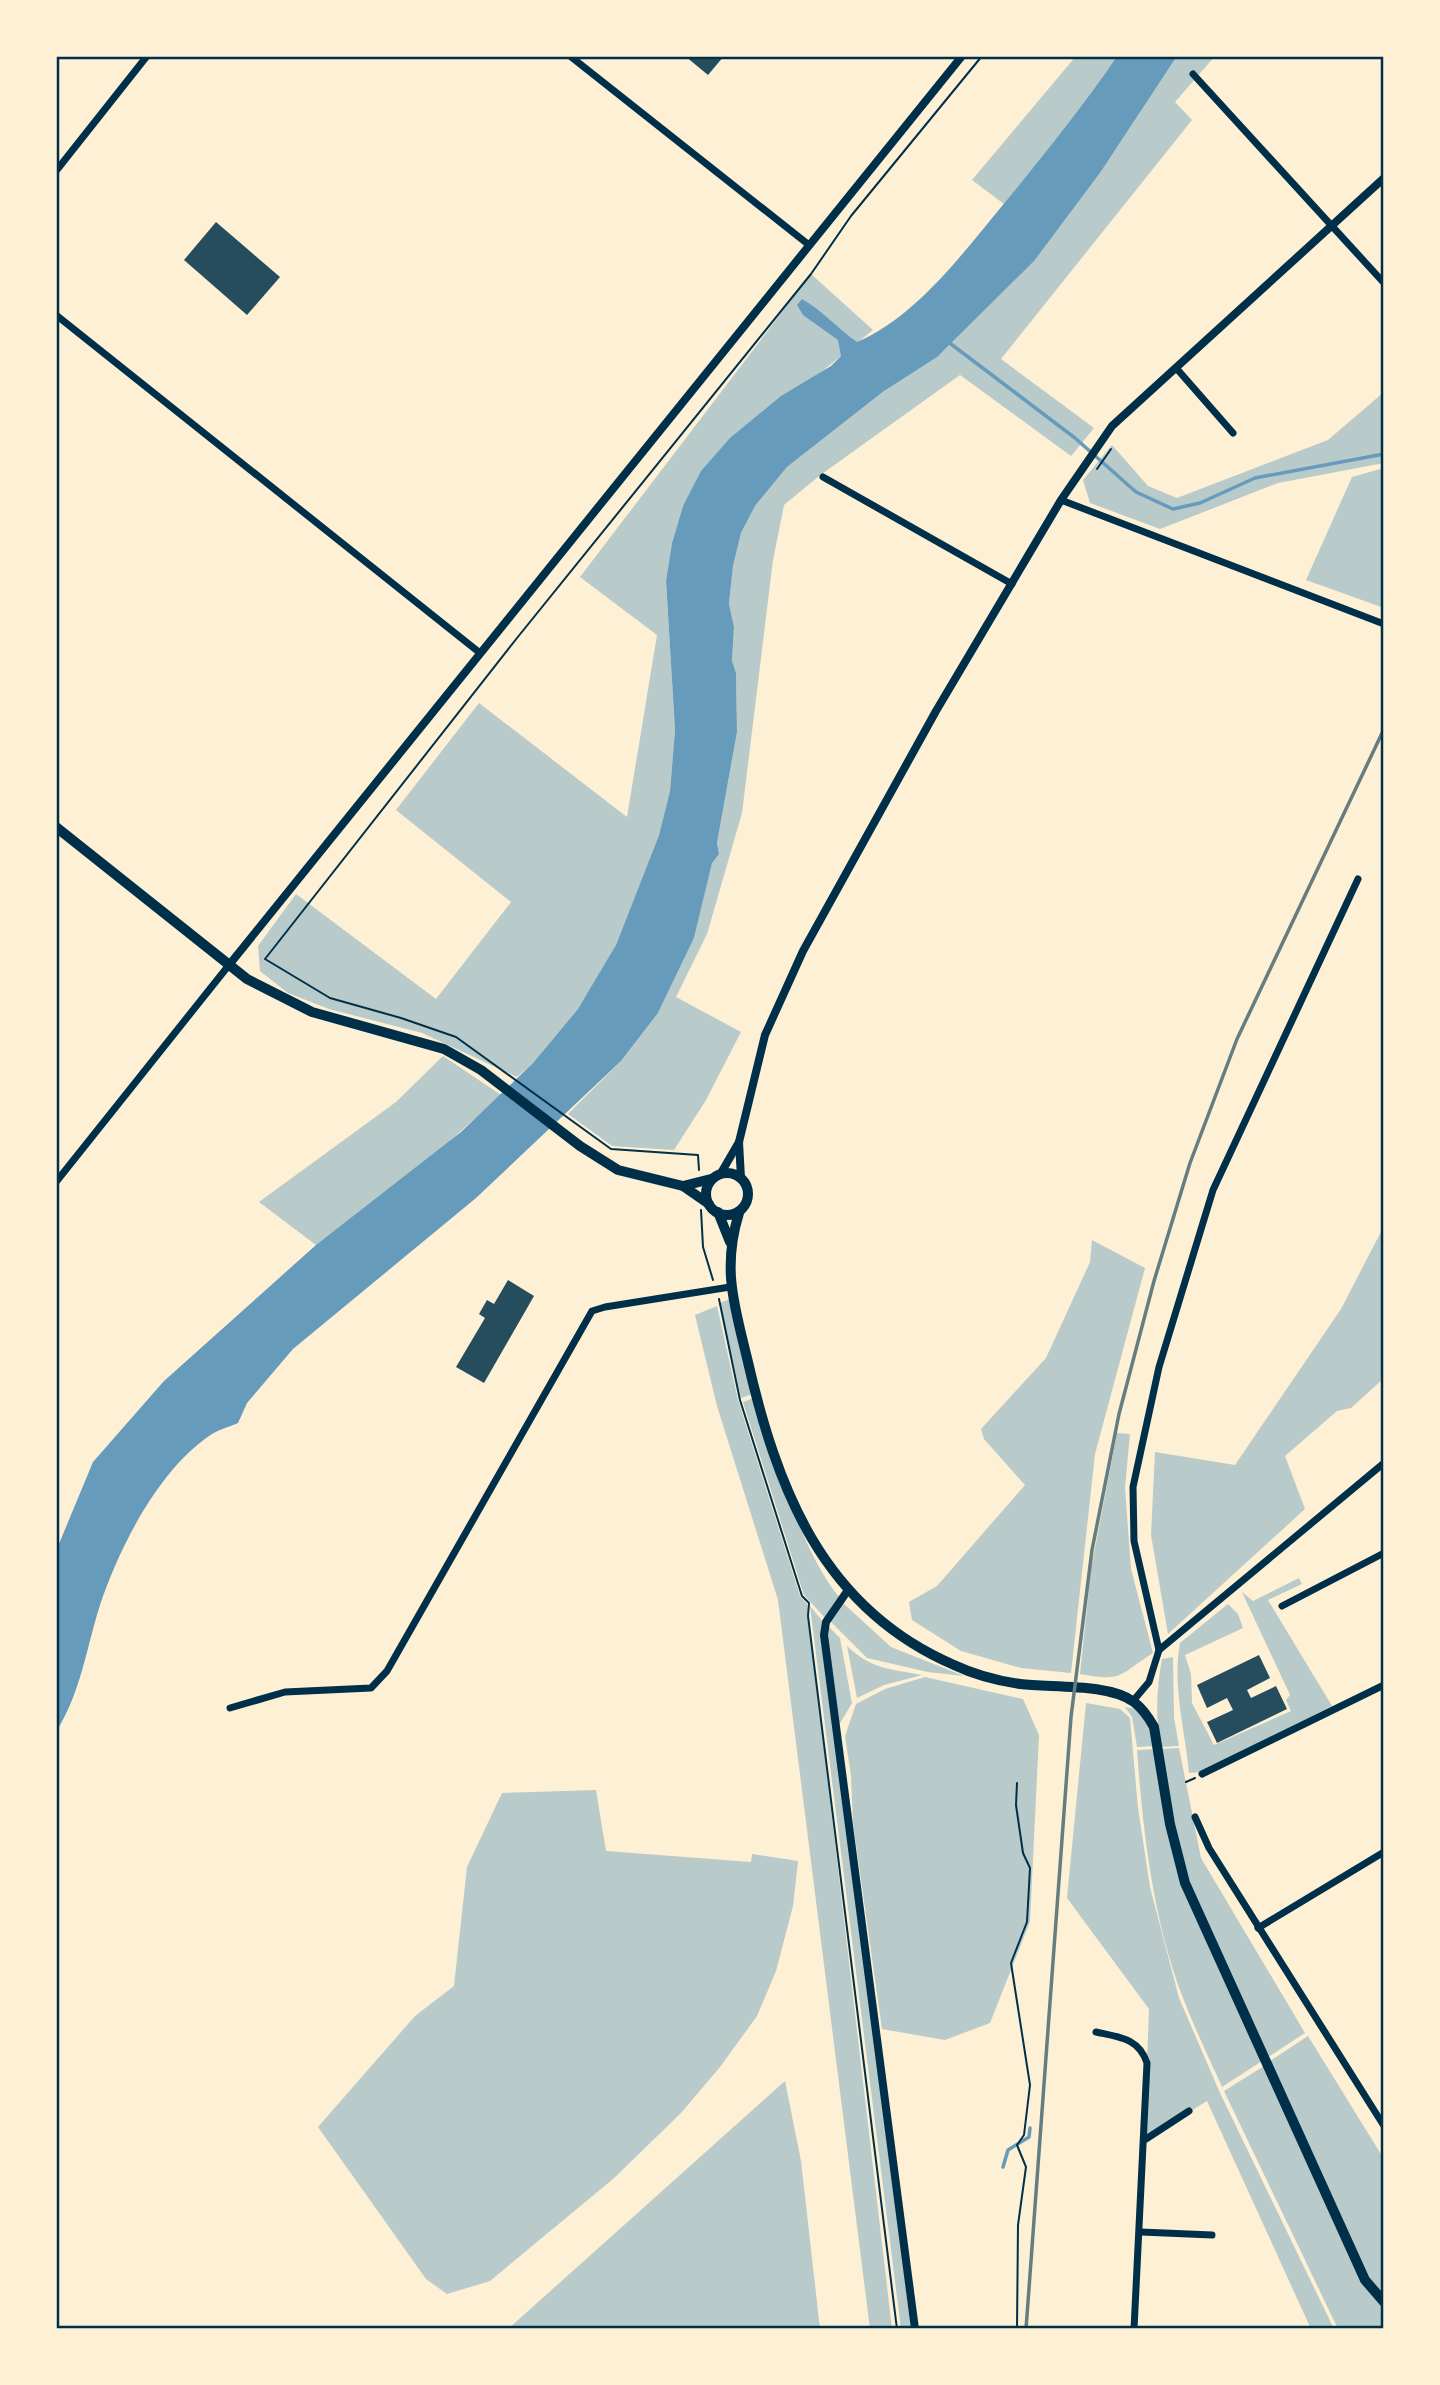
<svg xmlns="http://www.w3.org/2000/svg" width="1440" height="2385" viewBox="0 0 1440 2385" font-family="'Public Sans',sans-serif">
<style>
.green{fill:#b9caca}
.water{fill:#669bbc}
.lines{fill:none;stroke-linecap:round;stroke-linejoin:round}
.stream{stroke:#669bbc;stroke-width:3.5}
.building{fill:#264d5e}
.path{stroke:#003049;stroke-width:2}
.minor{stroke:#003049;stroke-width:7}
.tertiary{stroke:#003049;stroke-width:8}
.secondary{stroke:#003049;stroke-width:10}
.rail{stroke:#657d81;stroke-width:3.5}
.neatline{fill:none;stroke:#003049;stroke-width:2.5}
</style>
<rect width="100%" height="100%" fill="#fdf0d5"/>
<!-- green -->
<g class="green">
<path d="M 1076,56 L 1117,56 L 1080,110 L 1004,204 L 972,180 Z"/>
<path d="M 1177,56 L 1215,56 L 1175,102 L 1192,120 L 1001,359 L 1094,428 L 1071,456 L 960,375 L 819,476 L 784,505 L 773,560 L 742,813 L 707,934 L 676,997 L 741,1032 L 706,1100 L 674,1150 L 612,1146 L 568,1114 L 621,1061 L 658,1013 L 694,938 L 712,862 L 719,854 L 717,843 L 737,732 L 736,673 L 732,662 L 734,627 L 729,604 L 733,566 L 741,533 L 755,506 L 787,467 L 884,391 L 945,349 L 1102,170 Z"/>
<path d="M 811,274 L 873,330 L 815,377 L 683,506 L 672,543 L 666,581 L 675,730 L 670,791 L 659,835 L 616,945 L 598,979 L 578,1009 L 533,1063 L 517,1077 L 422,1033 L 329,1009 L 288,993 L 260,971 L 258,946 L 296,894 L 436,999 L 511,902 L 396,810 L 479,703 L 627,817 L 657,635 L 580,577 Z"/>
<path d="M 1384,392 L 1384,463 L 1278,483 L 1160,529 L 1090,503 L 1083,480 L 1112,445 L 1148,486 L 1177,498 L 1328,440 Z"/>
<path d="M 1384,468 L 1384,608 L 1306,580 L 1352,477 Z"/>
<path d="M 443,1056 L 501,1095 L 434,1155 L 316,1245 L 259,1202 L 396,1102 Z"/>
<path d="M 1384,1226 L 1384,1378 L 1351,1408 L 1337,1411 L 1285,1456 L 1305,1509 L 1168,1634 L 1151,1535 L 1155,1452 L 1235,1465 L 1341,1309 Z"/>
<path d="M 1092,1240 L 1145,1268 L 1095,1454 L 1071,1673 L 1021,1668 L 961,1651 L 912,1620 L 909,1602 L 937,1586 L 1025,1485 L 984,1439 L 981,1429 L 1046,1358 L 1090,1262 Z"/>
<path d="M 737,1296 L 753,1394 L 741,1398 L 720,1303 Z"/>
<path d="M 717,1306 L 738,1400 L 800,1596 L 807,1604 L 892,2329 L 870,2329 L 778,1600 L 717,1406 L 695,1315 Z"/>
<path d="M 754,1398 C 774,1455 802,1554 840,1598 L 826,1619 L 804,1595 L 743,1402 Z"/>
<path d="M 1117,1433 L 1130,1434 L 1125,1488 L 1131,1569 L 1153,1653 C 1118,1675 1124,1682 1080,1674 L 1091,1569 Z"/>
<path d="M 1299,1578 L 1302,1584 L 1268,1600 L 1332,1706 L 1200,1772 L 1189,1773 C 1185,1730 1172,1685 1180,1643 L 1228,1604 L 1238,1614 L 1243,1628 L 1185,1655 L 1191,1674 L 1192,1703 L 1214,1745 L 1291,1711 L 1286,1700 L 1290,1695 L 1242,1592 L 1253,1601 Z"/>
<path d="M 843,1603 L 891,1647 L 964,1676 L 928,1672 L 867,1658 L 830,1621 Z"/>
<path d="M 810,1606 L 824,1623 L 911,2329 L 901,2329 Z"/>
<path d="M 827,1625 L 840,1638 L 852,1703 L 839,1725 L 826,1640 Z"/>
<path d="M 847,1646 C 871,1669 890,1669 922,1675 L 884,1685 L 857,1698 Z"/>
<path d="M 1173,1657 L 1174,1718 L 1179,1746 L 1160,1747 C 1156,1715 1156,1691 1162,1659 Z"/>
<path d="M 925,1677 L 1023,1699 L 1039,1735 L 1030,1922 L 990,2023 L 945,2040 L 882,2029 L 853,1823 L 851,1776 L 845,1736 L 856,1704 L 885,1689 Z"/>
<path d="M 1086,1703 L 1120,1709 L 1130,1718 L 1138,1808 L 1150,1887 L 1179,1998 L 1220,2093 L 1334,2329 L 1311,2329 L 1207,2101 L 1144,2140 L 1149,2009 L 1067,1898 Z"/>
<path d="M 1125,1707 L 1136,1709 L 1152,1727 L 1156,1746 L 1137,1747 L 1132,1717 Z"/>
<path d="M 1179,1748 L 1201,1858 L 1305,2033 L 1265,2059 L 1187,1882 L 1160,1749 Z"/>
<path d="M 1158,1749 L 1184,1883 L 1262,2061 L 1222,2087 C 1209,2058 1195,2029 1183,1998 C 1153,1920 1143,1833 1137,1750 Z"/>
<path d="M 596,1790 L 606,1851 L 751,1862 L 752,1854 L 798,1861 L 793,1906 L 776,1971 L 757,2016 L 720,2067 L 681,2113 L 613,2179 L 490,2281 L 447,2294 L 426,2279 L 318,2127 L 415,2016 L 454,1986 L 467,1867 L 502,1793 Z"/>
<path d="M 1308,2036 L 1384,2159 L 1384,2300 L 1367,2279 L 1267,2063 Z"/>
<path d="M 1264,2066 L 1364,2281 L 1384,2306 L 1384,2329 L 1338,2329 L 1224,2091 Z"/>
<path d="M 785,2081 L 801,2161 L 820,2329 L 508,2329 Z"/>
</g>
<!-- water -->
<path class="water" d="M 1117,56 L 1177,56 L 1102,170 L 1034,261 L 937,357 L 884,391 L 787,467 L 755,506 L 741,533 L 733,566 L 729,604 L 734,627 L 732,661 L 736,673 L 737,732 L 717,843 L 719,854 L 712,863 L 694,938 L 658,1013 L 621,1061 L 476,1198 L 293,1349 L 247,1403 L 238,1423 C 229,1427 217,1430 209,1436 C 158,1471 119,1548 100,1605 C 86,1649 81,1692 56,1732 L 56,1551 L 93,1462 L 164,1381 L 316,1245 L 461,1132 L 533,1063 L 578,1009 L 616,945 L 659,835 L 670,791 L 675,730 L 666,581 L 672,543 L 683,506 L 701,471 L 730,438 L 781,396 L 831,366 L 841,356 L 838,340 L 803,315 L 797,305 L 802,299 C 823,311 837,328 857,342 C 917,317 966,249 1007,200 C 1045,153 1083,107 1117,56 Z"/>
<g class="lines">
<!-- stream -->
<g class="stream">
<path d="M 947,341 L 1075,438 L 1136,492 L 1173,509 L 1200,503 L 1255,478 L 1384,454"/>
<path d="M 1003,2167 L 1008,2150 L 1029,2137 L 1030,2128"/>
</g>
</g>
<!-- building -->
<g class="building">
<path d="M 685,56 L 724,56 L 708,75 Z"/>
<path d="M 216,222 L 280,277 L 247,315 L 184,260 Z"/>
<path d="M 508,1280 L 534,1296 L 484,1383 L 456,1367 L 485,1318 L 479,1314 L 487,1300 L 494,1304 Z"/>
<path d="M 1259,1655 L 1270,1678 L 1247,1690 L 1251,1698 L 1276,1686 L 1287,1709 L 1217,1743 L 1207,1722 L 1233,1710 L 1227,1698 L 1207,1708 L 1197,1685 Z"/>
</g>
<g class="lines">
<!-- path -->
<g class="path">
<path d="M 1097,469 L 1111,449"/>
<path d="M 699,1170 L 698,1155 L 611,1149 L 456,1037 L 401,1018 L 330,998 L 265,959 L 517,638 L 811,274 L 851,216 L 982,56"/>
<path d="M 701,1210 L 703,1247 L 713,1280"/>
<path d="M 719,1299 L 740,1400 L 802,1596 L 809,1603 L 808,1616 L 897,2329"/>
<path d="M 1186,1782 L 1195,1778"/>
<path d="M 1017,2329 L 1018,2225 L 1026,2167 L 1017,2145 L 1024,2135 L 1030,2085 L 1011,1963 L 1027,1922 L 1030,1868 L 1023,1853 L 1016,1805 L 1017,1783"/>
</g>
<!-- minor -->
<g class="minor">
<path d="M 570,56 L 809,245"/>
<path d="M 1193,74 L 1384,283"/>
<path d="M 56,171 L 147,56"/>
<path d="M 56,315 L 480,653"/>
<path d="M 1177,369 L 1233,433"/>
<path d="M 823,477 L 1012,584"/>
<path d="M 1061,500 L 1384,624"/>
<path d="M 56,1182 L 229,965"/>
<path d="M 1282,1606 L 1384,1553"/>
<path d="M 1159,1650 L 1384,1463"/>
<path d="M 1133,1701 L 1149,1682 L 1159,1650 L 1134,1541 L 1133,1487 L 1159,1367 L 1213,1190 L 1358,879"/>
<path d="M 230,1708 L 285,1692 L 371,1688 L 387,1671 L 592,1311 L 605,1307 L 730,1287"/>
<path d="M 1202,1774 L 1384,1685"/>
<path d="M 1195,1817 L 1209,1848 L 1384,2126"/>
<path d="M 1258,1928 L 1384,1852"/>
<path d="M 1096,2032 C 1119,2037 1139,2038 1147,2063 L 1134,2329"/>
<path d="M 1146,2139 L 1189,2111"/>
<path d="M 1141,2232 L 1212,2235"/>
</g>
<!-- tertiary -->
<g class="tertiary">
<path d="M 229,965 L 962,56"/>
<path d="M 721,1173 L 739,1142"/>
<path d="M 741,1178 L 739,1142 L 765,1035 L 803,951 L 936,711 L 1061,500 L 1112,426 L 1384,178"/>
<path d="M 848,1590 L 826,1622 L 824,1635 L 915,2329"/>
</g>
<!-- secondary -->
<g class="secondary">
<path d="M 56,827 L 247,979 L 312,1012 L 444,1049 L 481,1070 L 580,1146 L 618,1170 L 683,1186 L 711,1179"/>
<circle cx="727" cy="1194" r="21"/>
<path d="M 683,1186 L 709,1204"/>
<path d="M 718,1212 L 730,1242"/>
<path d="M 739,1213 C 722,1268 734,1304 747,1358 C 777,1489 822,1608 954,1665 C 973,1674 999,1681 1020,1684 C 1051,1688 1108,1683 1134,1702 C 1142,1708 1149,1718 1154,1727 L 1170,1824 L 1185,1883 L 1365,2280 L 1384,2302"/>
</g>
<!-- rail -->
<path class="rail" d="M 1026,2329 L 1071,1717 L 1092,1550 L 1119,1414 L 1154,1281 L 1190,1163 L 1237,1039 L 1384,729"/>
</g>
<!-- border -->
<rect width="1440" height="2385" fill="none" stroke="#fdf0d5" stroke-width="116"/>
<rect x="58" y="58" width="1324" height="2269" class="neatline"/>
</svg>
